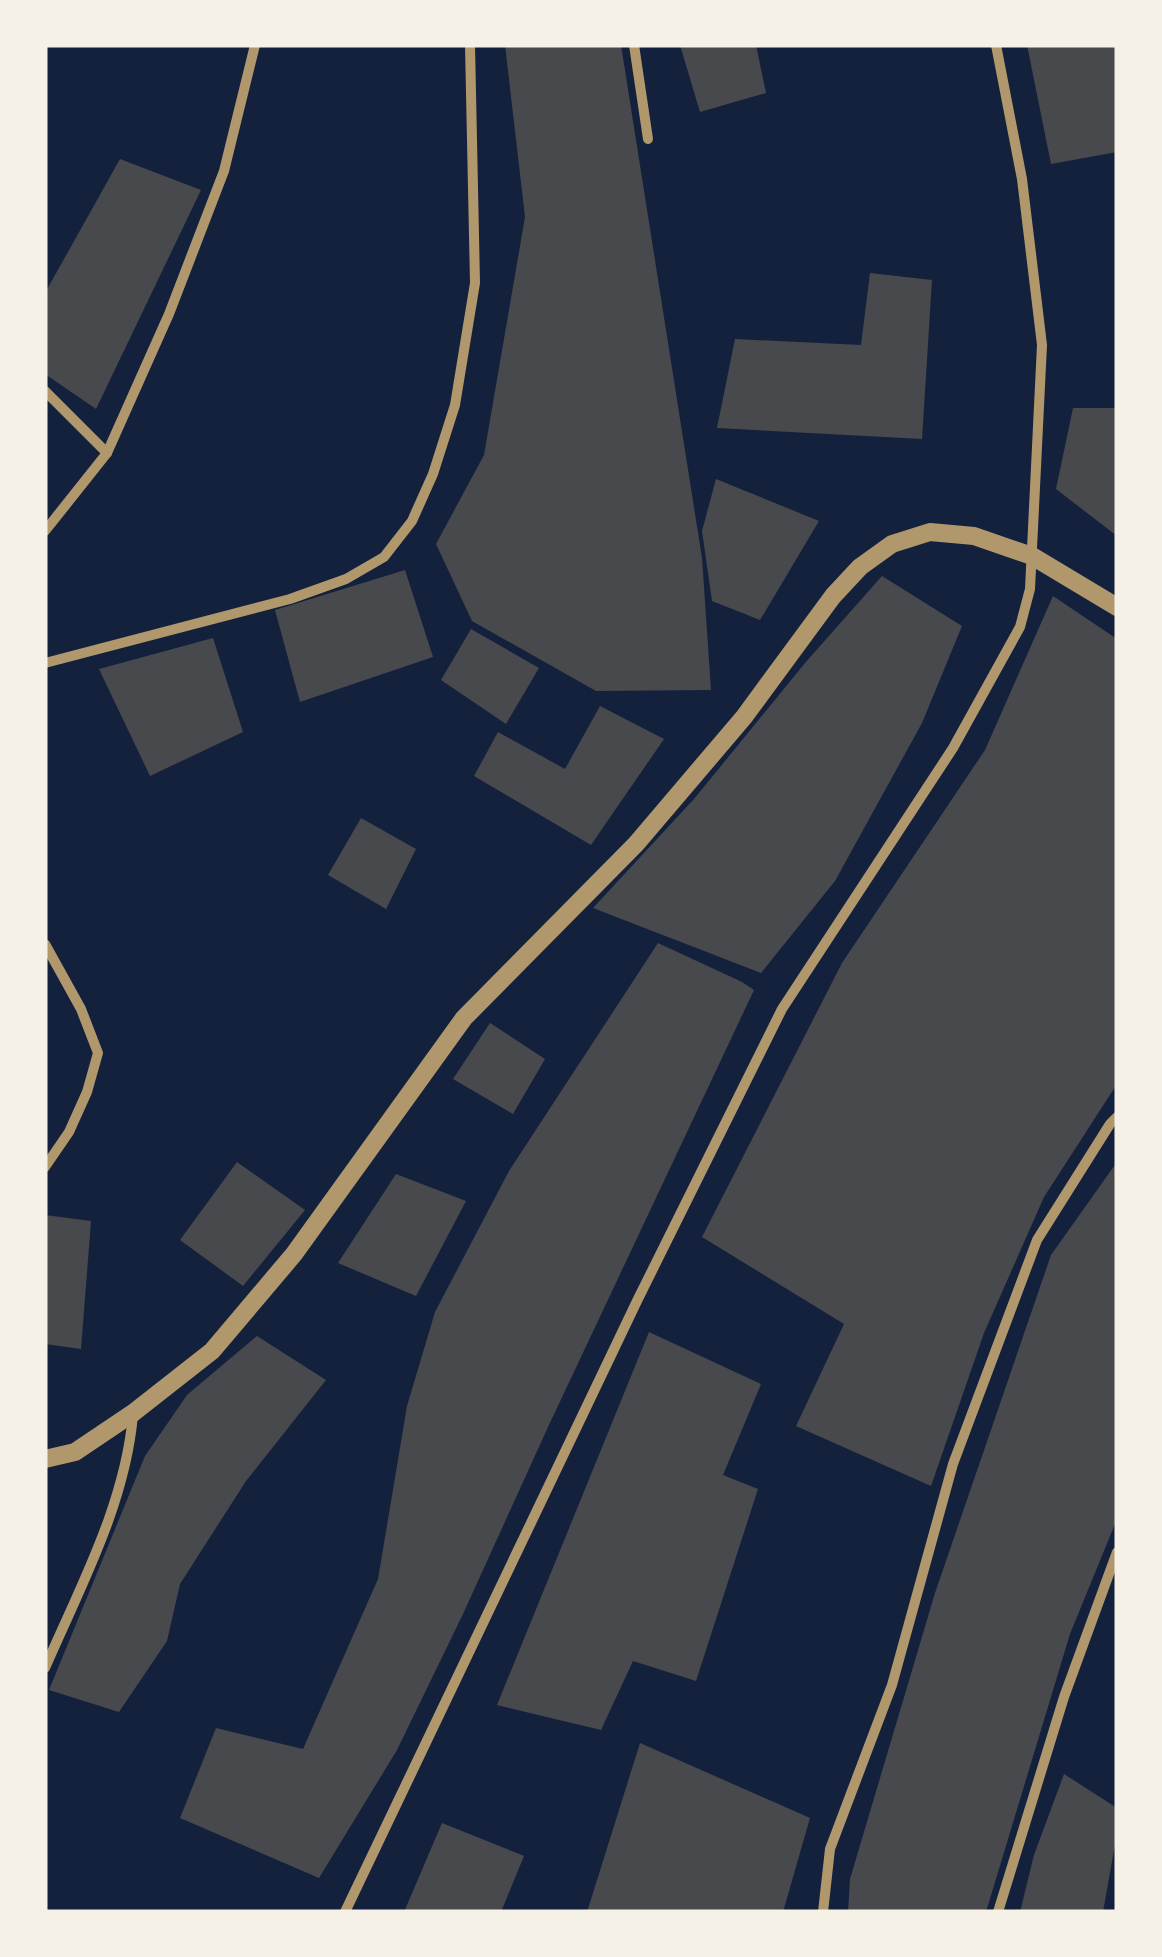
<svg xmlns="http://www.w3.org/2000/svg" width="1162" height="1957" viewBox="0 0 1162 1957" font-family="Signika,sans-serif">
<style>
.building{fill:#48494c}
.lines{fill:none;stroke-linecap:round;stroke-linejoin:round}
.minor{stroke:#b1986c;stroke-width:10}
.tertiary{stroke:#b1986c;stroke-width:18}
</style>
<rect width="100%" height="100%" fill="#14213d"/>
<!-- building -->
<g class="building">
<path d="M 505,45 L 621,45 L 702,558 L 711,690 L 596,691 L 472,621 L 436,544 L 484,455 L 525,217 Z"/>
<path d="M 680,45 L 756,45 L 766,93 L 700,112 Z"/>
<path d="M 1027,45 L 1117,45 L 1117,152 L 1051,164 Z"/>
<path d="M 120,159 L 201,190 L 96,409 L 45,374 L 45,293 Z"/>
<path d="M 870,273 L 932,280 L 922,439 L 717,428 L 735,339 L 861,345 Z"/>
<path d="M 1073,408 L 1117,408 L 1117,536 L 1056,489 Z"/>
<path d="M 716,479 L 819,521 L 760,620 L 712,601 L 702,531 Z"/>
<path d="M 405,570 L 433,657 L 300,702 L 275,610 Z"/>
<path d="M 882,576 L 962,626 L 922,723 L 835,881 L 761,973 L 593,908 L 694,799 L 805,663 Z"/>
<path d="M 1053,596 L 1117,639 L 1117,1084 L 1044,1197 L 984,1333 L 931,1486 L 796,1426 L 844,1324 L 702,1237 L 842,963 L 985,750 Z"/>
<path d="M 471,629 L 539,668 L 506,724 L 441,680 Z"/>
<path d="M 213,638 L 243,732 L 150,776 L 99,669 Z"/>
<path d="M 600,706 L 664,739 L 591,845 L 474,776 L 498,732 L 565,769 Z"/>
<path d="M 361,818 L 416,849 L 386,909 L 328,875 Z"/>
<path d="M 658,943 L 742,982 L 754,990 L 548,1427 L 463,1614 L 397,1750 L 319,1878 L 180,1818 L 216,1728 L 303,1749 L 378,1579 L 407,1406 L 435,1312 L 509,1171 Z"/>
<path d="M 490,1023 L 545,1059 L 513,1114 L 453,1079 Z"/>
<path d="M 237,1162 L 305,1210 L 243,1286 L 180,1240 Z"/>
<path d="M 1117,1162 L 1117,1519 L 1070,1634 L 986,1912 L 848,1912 L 850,1879 L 935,1593 L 1051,1255 Z"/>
<path d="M 396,1174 L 466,1201 L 416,1296 L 338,1263 Z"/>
<path d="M 45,1215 L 91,1221 L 81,1349 L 45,1344 Z"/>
<path d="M 649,1332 L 761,1384 L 723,1475 L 758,1489 L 696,1681 L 633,1661 L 601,1730 L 497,1705 Z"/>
<path d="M 257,1336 L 326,1380 L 246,1481 L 180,1584 L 167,1641 L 119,1712 L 49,1690 L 145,1456 L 187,1395 Z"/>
<path d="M 640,1743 L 810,1818 L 783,1912 L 587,1912 Z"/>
<path d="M 1064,1774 L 1117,1808 L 1117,1833 L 1103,1912 L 1020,1912 L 1034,1855 Z"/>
<path d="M 442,1823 L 524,1856 L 501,1912 L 404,1912 Z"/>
</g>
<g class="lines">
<!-- minor -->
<g class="minor">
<path d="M 634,45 L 648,139"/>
<path d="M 45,391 L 107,453"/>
<path d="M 45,531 L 107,453 L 169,314 L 224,171 L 255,45"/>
<path d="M 45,663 L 290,599 L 346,579 L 384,557 L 412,521 L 433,474 L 455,405 L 475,283 L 470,45"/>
<path d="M 45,944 L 81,1009 L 98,1053 L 87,1092 L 69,1132 L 45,1167"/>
<path d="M 45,1668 C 80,1587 125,1505 133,1415"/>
<path d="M 345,1912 L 637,1301 L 782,1009 L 953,748 L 1020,627 L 1030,589 L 1042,345 L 1022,179 L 996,45"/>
<path d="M 823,1912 L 830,1849 L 892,1685 L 953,1464 L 1037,1240 L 1110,1124 L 1117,1117"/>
<path d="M 998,1912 L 1064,1697 L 1117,1552"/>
</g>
<!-- tertiary -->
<path class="tertiary" d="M 45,1459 L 75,1452 L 133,1413 L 212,1351 L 294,1254 L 464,1018 L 636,844 L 744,717 L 833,596 L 860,567 L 892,544 L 930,532 L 974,536 L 1032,556 L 1117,607"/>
</g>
<!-- border -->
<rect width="1162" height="1957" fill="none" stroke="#f6f1e7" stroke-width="95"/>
</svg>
